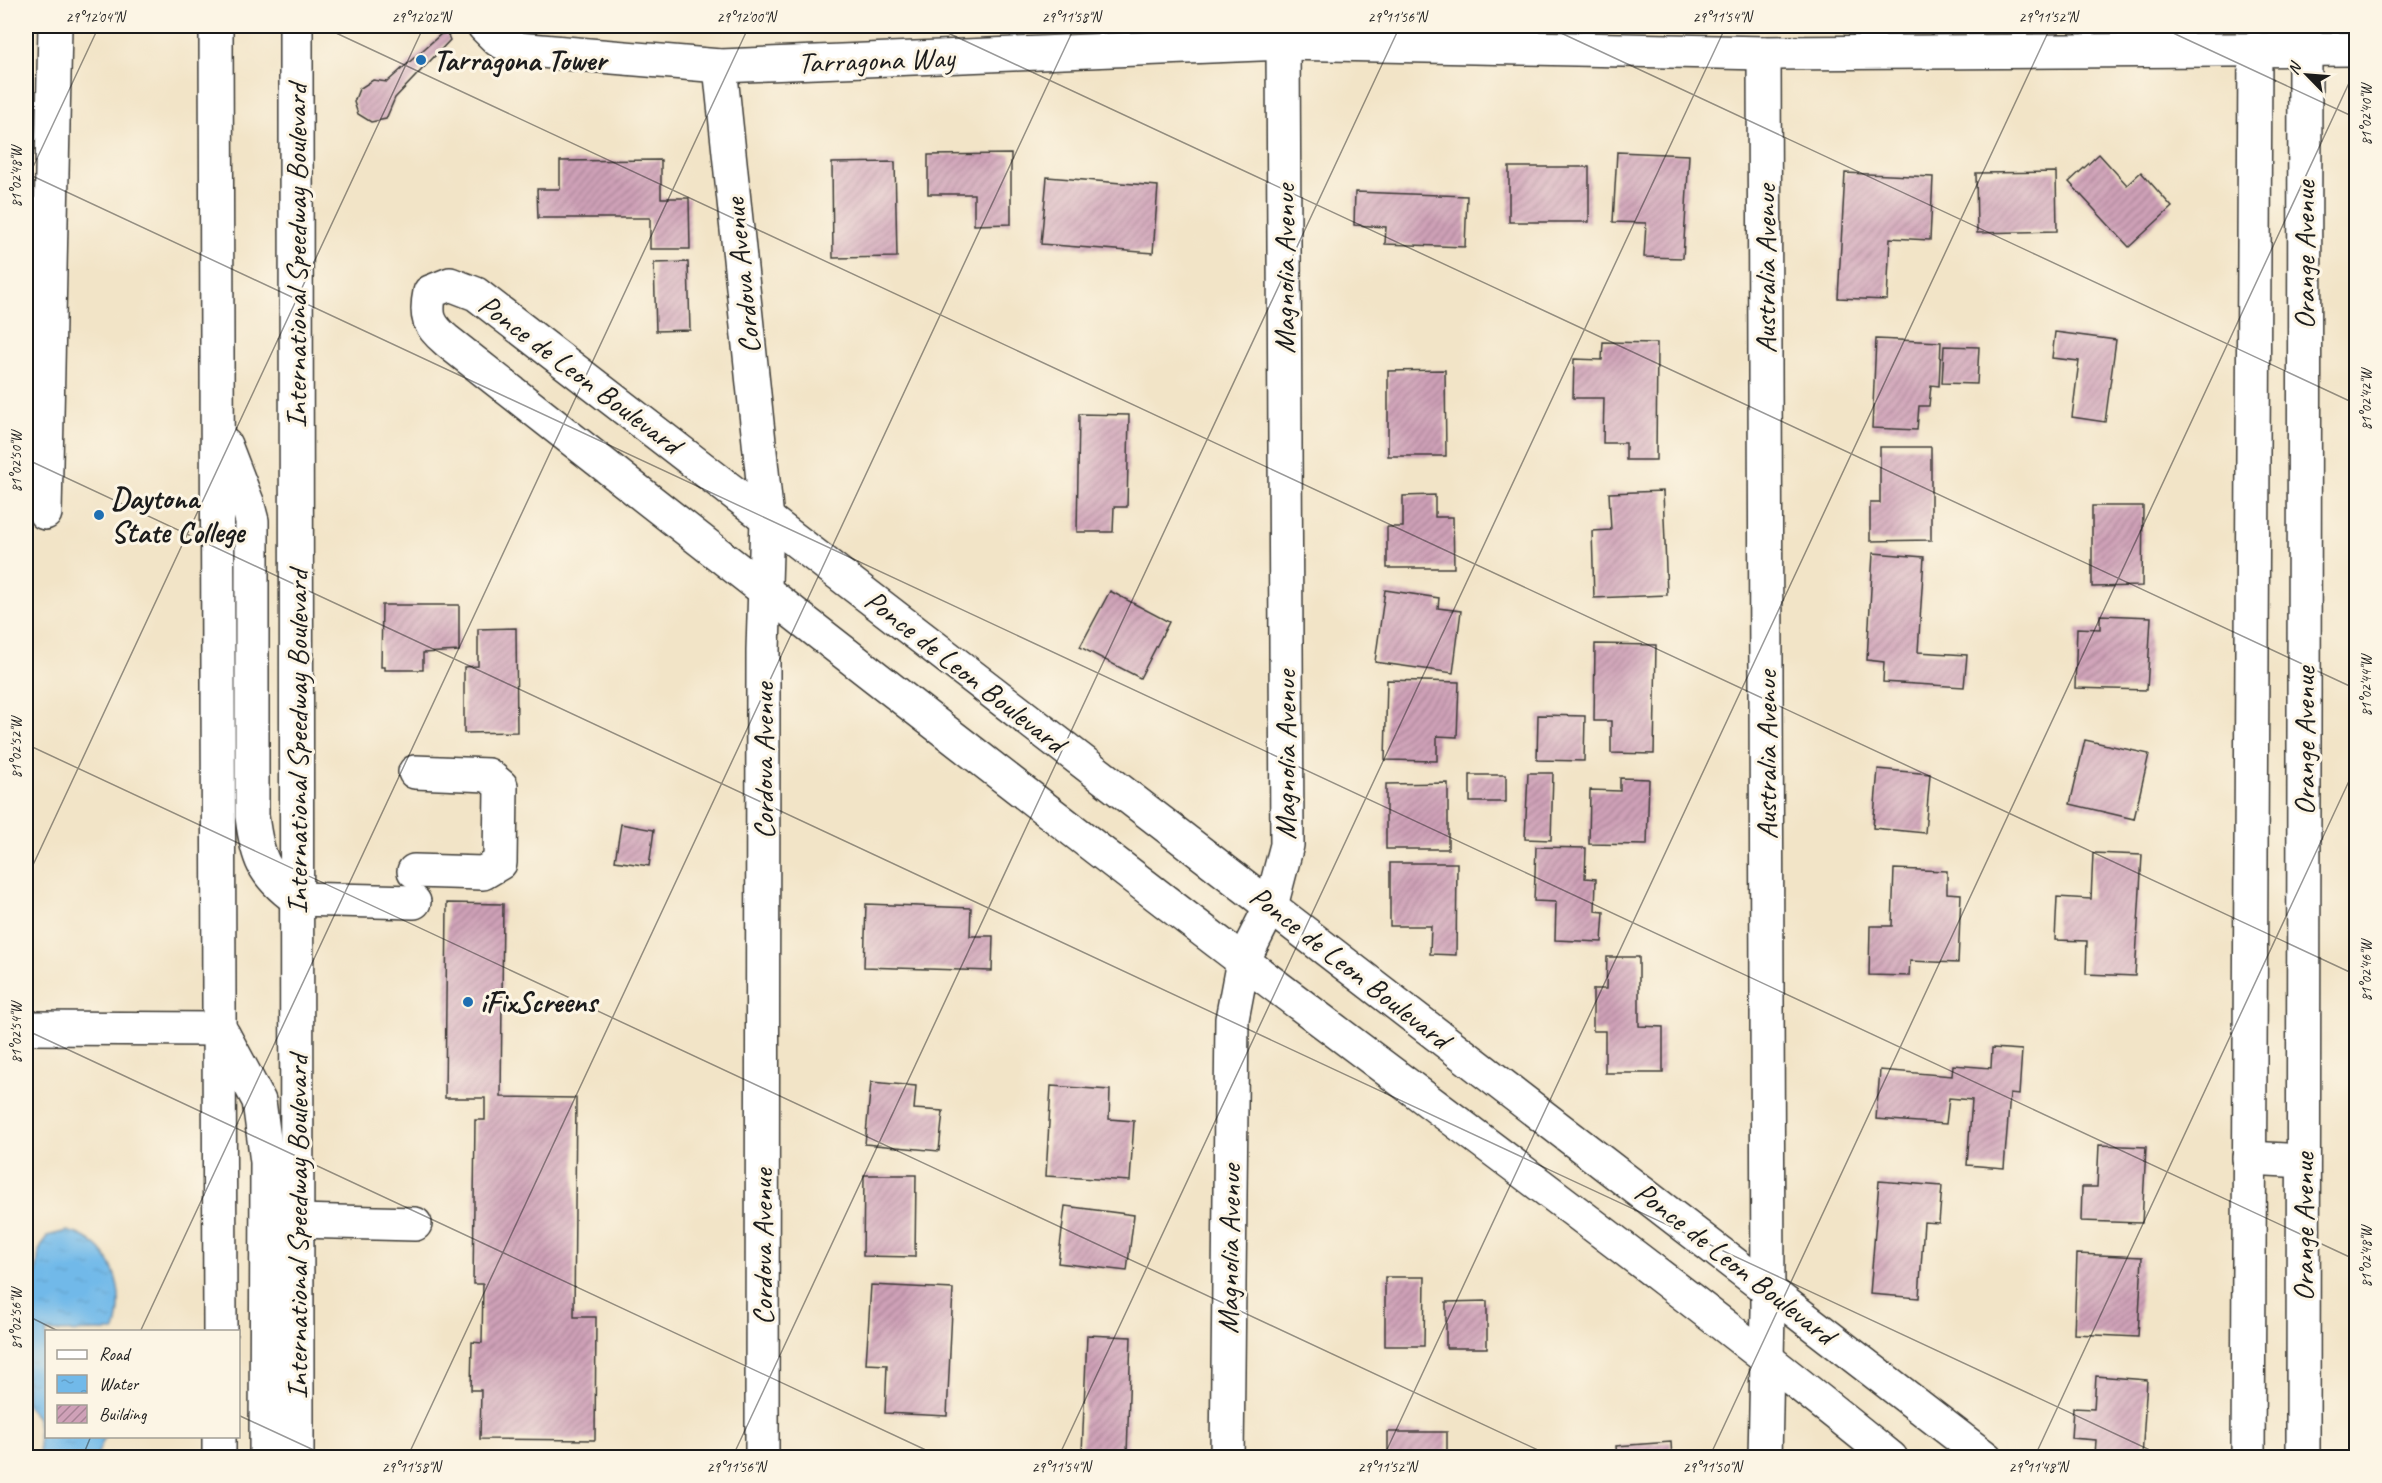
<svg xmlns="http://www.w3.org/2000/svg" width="2382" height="1483" viewBox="0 0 2382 1483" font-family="Caveat,sans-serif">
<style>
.water{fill:url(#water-ripples);stroke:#466a82;stroke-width:1.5}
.building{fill:url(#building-hatch)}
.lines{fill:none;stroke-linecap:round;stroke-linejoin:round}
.minor-casing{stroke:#3c3a36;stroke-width:36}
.major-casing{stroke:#3c3a36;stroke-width:36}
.minor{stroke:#fff;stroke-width:33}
.major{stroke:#fff;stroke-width:33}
.ticks{fill:none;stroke:#1c1c1c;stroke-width:1.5;stroke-opacity:0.45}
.poi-dot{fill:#1f6fb2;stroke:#fcf5e5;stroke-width:2}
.labels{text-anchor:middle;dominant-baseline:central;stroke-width:6;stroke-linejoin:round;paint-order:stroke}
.poi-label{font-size:30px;font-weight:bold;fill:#1c1c1c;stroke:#fcf5e5;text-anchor:start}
.street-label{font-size:30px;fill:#1c1c1c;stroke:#fcf5e5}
.neatline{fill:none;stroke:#1c1c1c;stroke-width:2}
.ticks-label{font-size:15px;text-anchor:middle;fill:#1c1c1c}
</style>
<defs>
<pattern id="water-ripples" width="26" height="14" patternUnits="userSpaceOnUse" patternTransform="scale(1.5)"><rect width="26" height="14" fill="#71b9e9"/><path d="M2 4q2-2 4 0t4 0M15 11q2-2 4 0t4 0" fill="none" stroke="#619ec7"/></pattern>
<pattern id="building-hatch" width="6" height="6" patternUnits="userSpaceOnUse" patternTransform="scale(1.5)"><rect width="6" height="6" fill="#cfa1b8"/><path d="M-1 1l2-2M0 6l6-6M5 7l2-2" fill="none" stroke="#a78295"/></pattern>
</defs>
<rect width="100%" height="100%" fill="#fcf5e5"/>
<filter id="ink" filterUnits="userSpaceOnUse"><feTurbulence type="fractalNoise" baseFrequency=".0167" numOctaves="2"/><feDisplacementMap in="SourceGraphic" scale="12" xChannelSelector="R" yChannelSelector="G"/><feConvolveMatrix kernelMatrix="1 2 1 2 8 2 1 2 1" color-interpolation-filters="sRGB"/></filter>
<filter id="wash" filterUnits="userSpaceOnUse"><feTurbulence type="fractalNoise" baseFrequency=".008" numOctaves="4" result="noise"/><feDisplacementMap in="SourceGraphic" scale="24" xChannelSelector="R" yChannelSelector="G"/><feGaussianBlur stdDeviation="1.35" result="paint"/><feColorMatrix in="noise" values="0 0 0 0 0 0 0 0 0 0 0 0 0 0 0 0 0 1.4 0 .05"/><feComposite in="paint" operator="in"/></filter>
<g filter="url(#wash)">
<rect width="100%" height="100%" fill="#f2e4c7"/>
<!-- water -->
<path class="water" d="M 67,1231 C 113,1242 127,1289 115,1331 L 46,1332 L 46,1436 L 105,1437 L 96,1457 L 40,1457 L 37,1418 L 26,1404 L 26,1329 L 31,1314 L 39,1251 L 47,1236 Z"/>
<g id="blocks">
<!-- building -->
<g class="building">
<path d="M 447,33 L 450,40 L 395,98 L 386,119 L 371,122 L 358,114 L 354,102 L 359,89 L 373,80 L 387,82 L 441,34 Z"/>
<path d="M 1617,152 L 1689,155 L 1683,258 L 1644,257 L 1646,223 L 1613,222 Z"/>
<path d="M 1011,154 L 1011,224 L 974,225 L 974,194 L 928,194 L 928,155 Z"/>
<path d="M 2099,154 L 2127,185 L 2141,172 L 2172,207 L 2129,247 L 2069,182 Z"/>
<path d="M 661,160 L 661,198 L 689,198 L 690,249 L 650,249 L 650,218 L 538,218 L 537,189 L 560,189 L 560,161 Z"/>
<path d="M 895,162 L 897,257 L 833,258 L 832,163 Z"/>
<rect x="1509" y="167" width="80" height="55"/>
<path d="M 2056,172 L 2057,231 L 1977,233 L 1976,173 Z"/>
<path d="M 1845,173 L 1933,177 L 1930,240 L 1890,238 L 1887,300 L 1838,298 Z"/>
<path d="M 1047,177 L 1158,186 L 1153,253 L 1041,244 Z"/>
<path d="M 1355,192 L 1467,196 L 1465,247 L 1385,244 L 1386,227 L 1354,225 Z"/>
<path d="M 688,262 L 690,330 L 656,331 L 654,263 Z"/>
<path d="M 2055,332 L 2116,340 L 2105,422 L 2072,417 L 2079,361 L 2052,358 Z"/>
<path d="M 1876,339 L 1941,342 L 1939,386 L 1931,385 L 1929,406 L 1919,406 L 1917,430 L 1872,428 Z"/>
<path d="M 1603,342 L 1657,343 L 1656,460 L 1626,460 L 1626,443 L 1603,443 L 1604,398 L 1573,398 L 1574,359 L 1602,360 Z"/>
<path d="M 1944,346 L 1979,347 L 1977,384 L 1942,383 Z"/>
<path d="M 1445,370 L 1446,456 L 1388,456 L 1388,371 Z"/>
<path d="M 1079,414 L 1129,415 L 1127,507 L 1114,507 L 1113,532 L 1077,532 Z"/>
<path d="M 1880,447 L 1931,447 L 1931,540 L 1870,541 L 1870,503 L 1880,503 Z"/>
<path d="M 1663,491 L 1667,595 L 1594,598 L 1592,531 L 1611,530 L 1609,493 Z"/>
<path d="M 1435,495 L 1435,517 L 1453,517 L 1454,568 L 1387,568 L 1387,527 L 1403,527 L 1403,496 Z"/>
<path d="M 2092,506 L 2143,506 L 2142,586 L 2092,587 Z"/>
<path d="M 1873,553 L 1924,557 L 1918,652 L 1967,655 L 1964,687 L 1883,682 L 1884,662 L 1867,660 Z"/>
<path d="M 1385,590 L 1439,598 L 1438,608 L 1461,611 L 1453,673 L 1375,662 Z"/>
<path d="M 1110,591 L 1169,622 L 1140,678 L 1080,647 Z"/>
<path d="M 382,605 L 459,605 L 459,651 L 423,653 L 423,670 L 385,670 L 385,667 L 381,667 Z"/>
<path d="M 2100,615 L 2151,617 L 2147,690 L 2075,688 L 2077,628 L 2100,629 Z"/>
<path d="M 516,628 L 517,732 L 464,733 L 464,667 L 478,666 L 478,629 Z"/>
<path d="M 1595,644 L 1656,645 L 1654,754 L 1611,753 L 1611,721 L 1594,721 Z"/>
<path d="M 1387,680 L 1459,682 L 1457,737 L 1437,736 L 1437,761 L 1385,760 Z"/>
<path d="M 1538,715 L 1585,716 L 1584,761 L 1537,760 Z"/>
<path d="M 2085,740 L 2149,754 L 2134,819 L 2070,804 Z"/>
<path d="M 1878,769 L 1930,774 L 1925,833 L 1873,828 Z"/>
<path d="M 1528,773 L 1553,773 L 1551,840 L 1525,839 Z"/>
<rect x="1470" y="775" width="36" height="27"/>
<path d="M 1620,778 L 1649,779 L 1647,845 L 1589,844 L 1590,790 L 1620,791 Z"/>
<path d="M 1448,783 L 1448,849 L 1386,849 L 1386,784 Z"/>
<path d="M 621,824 L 654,830 L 649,866 L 615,861 Z"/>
<path d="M 1536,847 L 1586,848 L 1585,878 L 1596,879 L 1595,911 L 1604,912 L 1602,942 L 1555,940 L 1556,902 L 1534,901 Z"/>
<path d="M 2093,853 L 2142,855 L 2135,976 L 2086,974 L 2087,941 L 2055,940 L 2057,897 L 2091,899 Z"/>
<path d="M 1390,863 L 1457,863 L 1456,955 L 1430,954 L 1431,926 L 1390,926 Z"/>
<path d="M 1894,869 L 1947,871 L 1947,893 L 1961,894 L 1958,963 L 1910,961 L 1909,976 L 1869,975 L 1870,926 L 1892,926 Z"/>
<path d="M 447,903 L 503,904 L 501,1097 L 576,1098 L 574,1317 L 596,1317 L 595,1440 L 480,1439 L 481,1390 L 471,1390 L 472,1342 L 482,1343 L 483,1284 L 473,1284 L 475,1120 L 485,1120 L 485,1098 L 445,1098 Z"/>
<path d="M 866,904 L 971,908 L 970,936 L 993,936 L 992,971 L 864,967 Z"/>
<path d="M 1607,957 L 1639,957 L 1639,1026 L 1663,1027 L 1663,1073 L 1605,1073 L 1605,1031 L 1593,1031 L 1593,989 L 1606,989 Z"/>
<path d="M 1992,1048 L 2022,1050 L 2019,1095 L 2010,1094 L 2004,1168 L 1967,1165 L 1972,1100 L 1949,1098 L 1946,1124 L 1876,1119 L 1880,1070 L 1952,1076 L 1953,1065 L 1991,1068 Z"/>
<path d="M 871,1082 L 916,1086 L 914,1109 L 943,1111 L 939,1151 L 865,1144 Z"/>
<path d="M 1051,1086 L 1110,1090 L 1109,1119 L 1134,1121 L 1130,1181 L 1046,1176 Z"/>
<path d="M 2099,1145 L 2146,1147 L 2142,1223 L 2081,1221 L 2082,1187 L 2097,1187 Z"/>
<path d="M 864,1175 L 916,1175 L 915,1257 L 863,1256 Z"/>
<path d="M 1879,1181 L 1942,1186 L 1939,1223 L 1924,1222 L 1919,1298 L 1870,1294 Z"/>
<path d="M 1065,1206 L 1134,1215 L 1127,1271 L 1058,1263 Z"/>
<path d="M 2077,1254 L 2142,1257 L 2138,1337 L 2074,1334 Z"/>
<path d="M 1385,1277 L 1425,1277 L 1424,1346 L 1385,1346 Z"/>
<path d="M 871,1285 L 953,1289 L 947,1416 L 885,1413 L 887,1365 L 866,1364 Z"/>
<path d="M 1487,1301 L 1487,1348 L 1446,1348 L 1446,1302 Z"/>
<path d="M 1087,1335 L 1131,1337 L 1127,1454 L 1082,1453 Z"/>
<path d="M 2096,1376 L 2147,1380 L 2142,1458 L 2095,1458 L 2096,1440 L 2071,1438 L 2073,1408 L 2094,1409 Z"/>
<rect x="1388" y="1432" width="59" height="26"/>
<path d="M 1671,1442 L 1672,1458 L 1617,1458 L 1616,1446 Z"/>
</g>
</g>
</g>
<g filter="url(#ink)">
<use href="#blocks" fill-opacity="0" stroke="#3c3a36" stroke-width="1.5"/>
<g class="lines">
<defs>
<g id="minor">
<path d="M 484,26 L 498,40 L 517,49 L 720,66 L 1283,43 L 1764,53 L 2356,49"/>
<path d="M 1764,53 L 1768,1310 L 1765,1458"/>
<path d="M 720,66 L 767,519 L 763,650 L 762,1458"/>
<path d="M 45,513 L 55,26"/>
<path d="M 414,871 L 483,873 L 500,863 L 501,786 L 488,775 L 415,772"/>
<path d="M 297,899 L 414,902"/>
<path d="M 26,1028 L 220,1029"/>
<path d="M 2249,1158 L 2303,1161"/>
<path d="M 297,1221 L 415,1224"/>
<path d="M 1227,1458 L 1232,1019 L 1243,961 L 1271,906 L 1287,845 L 1283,43"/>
<path d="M 1891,1458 C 1680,1286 1460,1126 1243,961 C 976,757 711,549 447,341 C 428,325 425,316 430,292 L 450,284 L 476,294 L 1986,1458"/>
<path d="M 2248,1458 L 2255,49"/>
<path d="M 2303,1458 L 2305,27"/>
</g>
<g id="major">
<path d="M 216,26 L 220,1332"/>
<path d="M 296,26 L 297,1458"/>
<path d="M 225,445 L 247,502 L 252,521 L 252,816 C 257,857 263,875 297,899"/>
<path d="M 223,1034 L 259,1101 L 267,1162 L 266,1458"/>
<path d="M 219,1458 L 219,1436"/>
</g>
</defs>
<!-- minor casing -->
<use href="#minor" class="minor-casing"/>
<!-- major casing -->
<use href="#major" class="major-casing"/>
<!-- minor -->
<use href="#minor" class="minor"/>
<!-- major -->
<use href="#major" class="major"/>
</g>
</g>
<!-- ticks -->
<path class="ticks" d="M 321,26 L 2356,975M 933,26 L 2356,689M 1546,26 L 2356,404M 2158,26 L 2356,118M 26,173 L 2356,1260M 26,182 L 99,26M 26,459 L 2167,1458M 26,744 L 1555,1458M 26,880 L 424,26M 26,1030 L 943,1458M 26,1315 L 60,1332M 140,1332 L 749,26M 238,1415 L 331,1458M 82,1458 L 91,1436M 407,1458 L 1075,26M 732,1458 L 1400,26M 1058,1458 L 1726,26M 1383,1458 L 2051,26M 1709,1458 L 2356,68M 2034,1458 L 2356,766"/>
<!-- markers -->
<g class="poi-dot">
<circle cx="421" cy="60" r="6"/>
<circle cx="99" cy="515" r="6"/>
<circle cx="468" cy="1002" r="6"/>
</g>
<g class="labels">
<!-- poi labels -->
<g class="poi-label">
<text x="433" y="60">Tarragona Tower</text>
<text x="111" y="498">Daytona<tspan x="111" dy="34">State College</tspan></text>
<text x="480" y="1002">iFixScreens</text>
</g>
<!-- street labels -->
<g class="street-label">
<text transform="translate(876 60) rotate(-2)">Tarragona Way</text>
<text transform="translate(2304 255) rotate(-90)">Orange Avenue</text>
<text transform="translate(296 256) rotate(-90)">International Speedway Boulevard</text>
<text transform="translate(1284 269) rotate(-90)">Magnolia Avenue</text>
<text transform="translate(1765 269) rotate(-90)">Australia Avenue</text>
<text transform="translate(742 276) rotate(-96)">Cordova Avenue</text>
<text transform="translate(580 374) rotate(37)">Ponce de Leon Boulevard</text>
<text transform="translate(965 671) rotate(38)">Ponce de Leon Boulevard</text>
<text transform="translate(2304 741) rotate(-90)">Orange Avenue</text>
<text transform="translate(297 742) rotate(-90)">International Speedway Boulevard</text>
<text transform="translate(1285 755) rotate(-90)">Magnolia Avenue</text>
<text transform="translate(1766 755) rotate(-90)">Australia Avenue</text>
<text transform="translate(763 761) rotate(-90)">Cordova Avenue</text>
<text transform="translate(1350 967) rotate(38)">Ponce de Leon Boulevard</text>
<text transform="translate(297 1227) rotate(-90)">International Speedway Boulevard</text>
<text transform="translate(2303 1227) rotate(-90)">Orange Avenue</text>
<text transform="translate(762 1247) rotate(-90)">Cordova Avenue</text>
<text transform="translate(1229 1249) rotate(-89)">Magnolia Avenue</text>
<text transform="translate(1735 1263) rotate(38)">Ponce de Leon Boulevard</text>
</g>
</g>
<!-- margin -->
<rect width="2382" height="1483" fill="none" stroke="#fcf5e5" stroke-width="66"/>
<!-- legend -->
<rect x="45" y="1330" width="195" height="108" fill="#fcf5e5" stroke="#a29e95" stroke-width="1.5"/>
<rect x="57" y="1350" width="30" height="9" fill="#ffffff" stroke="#a29e95" stroke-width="1.5"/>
<text x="99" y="1360" font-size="18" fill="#1c1c1c">Road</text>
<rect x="57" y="1375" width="30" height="18" fill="url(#water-ripples)" stroke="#a29e95" stroke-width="1.5"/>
<text x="99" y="1390" font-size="18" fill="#1c1c1c">Water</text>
<rect x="57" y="1405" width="30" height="18" fill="url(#building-hatch)" stroke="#a29e95" stroke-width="1.5"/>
<text x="99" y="1420" font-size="18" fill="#1c1c1c">Building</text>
<!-- north arrow -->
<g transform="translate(2307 75) rotate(295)" stroke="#fcf5e5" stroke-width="4.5" paint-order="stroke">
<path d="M0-4.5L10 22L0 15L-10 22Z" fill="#1c1c1c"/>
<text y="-9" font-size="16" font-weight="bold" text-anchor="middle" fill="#1c1c1c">N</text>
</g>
<rect x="33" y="33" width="2316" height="1417" class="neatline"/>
<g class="ticks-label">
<text x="95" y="22">29°12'04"N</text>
<text x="421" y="22">29°12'02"N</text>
<text x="746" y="22">29°12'00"N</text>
<text x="1071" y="22">29°11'58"N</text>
<text x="1397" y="22">29°11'56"N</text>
<text x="1722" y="22">29°11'54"N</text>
<text x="2048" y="22">29°11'52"N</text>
<text transform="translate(2366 115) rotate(-90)" y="5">81°02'40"W</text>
<text transform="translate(16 177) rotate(-90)" y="5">81°02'48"W</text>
<text transform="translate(2366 400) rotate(-90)" y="5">81°02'42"W</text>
<text transform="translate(16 462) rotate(-90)" y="5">81°02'50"W</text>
<text transform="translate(2366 686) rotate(-90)" y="5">81°02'44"W</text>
<text transform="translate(16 748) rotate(-90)" y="5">81°02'52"W</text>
<text transform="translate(2366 971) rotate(-90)" y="5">81°02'46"W</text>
<text transform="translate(16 1033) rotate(-90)" y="5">81°02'54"W</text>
<text transform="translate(2366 1257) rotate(-90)" y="5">81°02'48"W</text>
<text transform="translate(16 1319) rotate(-90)" y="5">81°02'56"W</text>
<text x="411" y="1472">29°11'58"N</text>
<text x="736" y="1472">29°11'56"N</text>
<text x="1061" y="1472">29°11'54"N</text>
<text x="1387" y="1472">29°11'52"N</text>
<text x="1712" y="1472">29°11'50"N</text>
<text x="2038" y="1472">29°11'48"N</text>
</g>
</svg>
